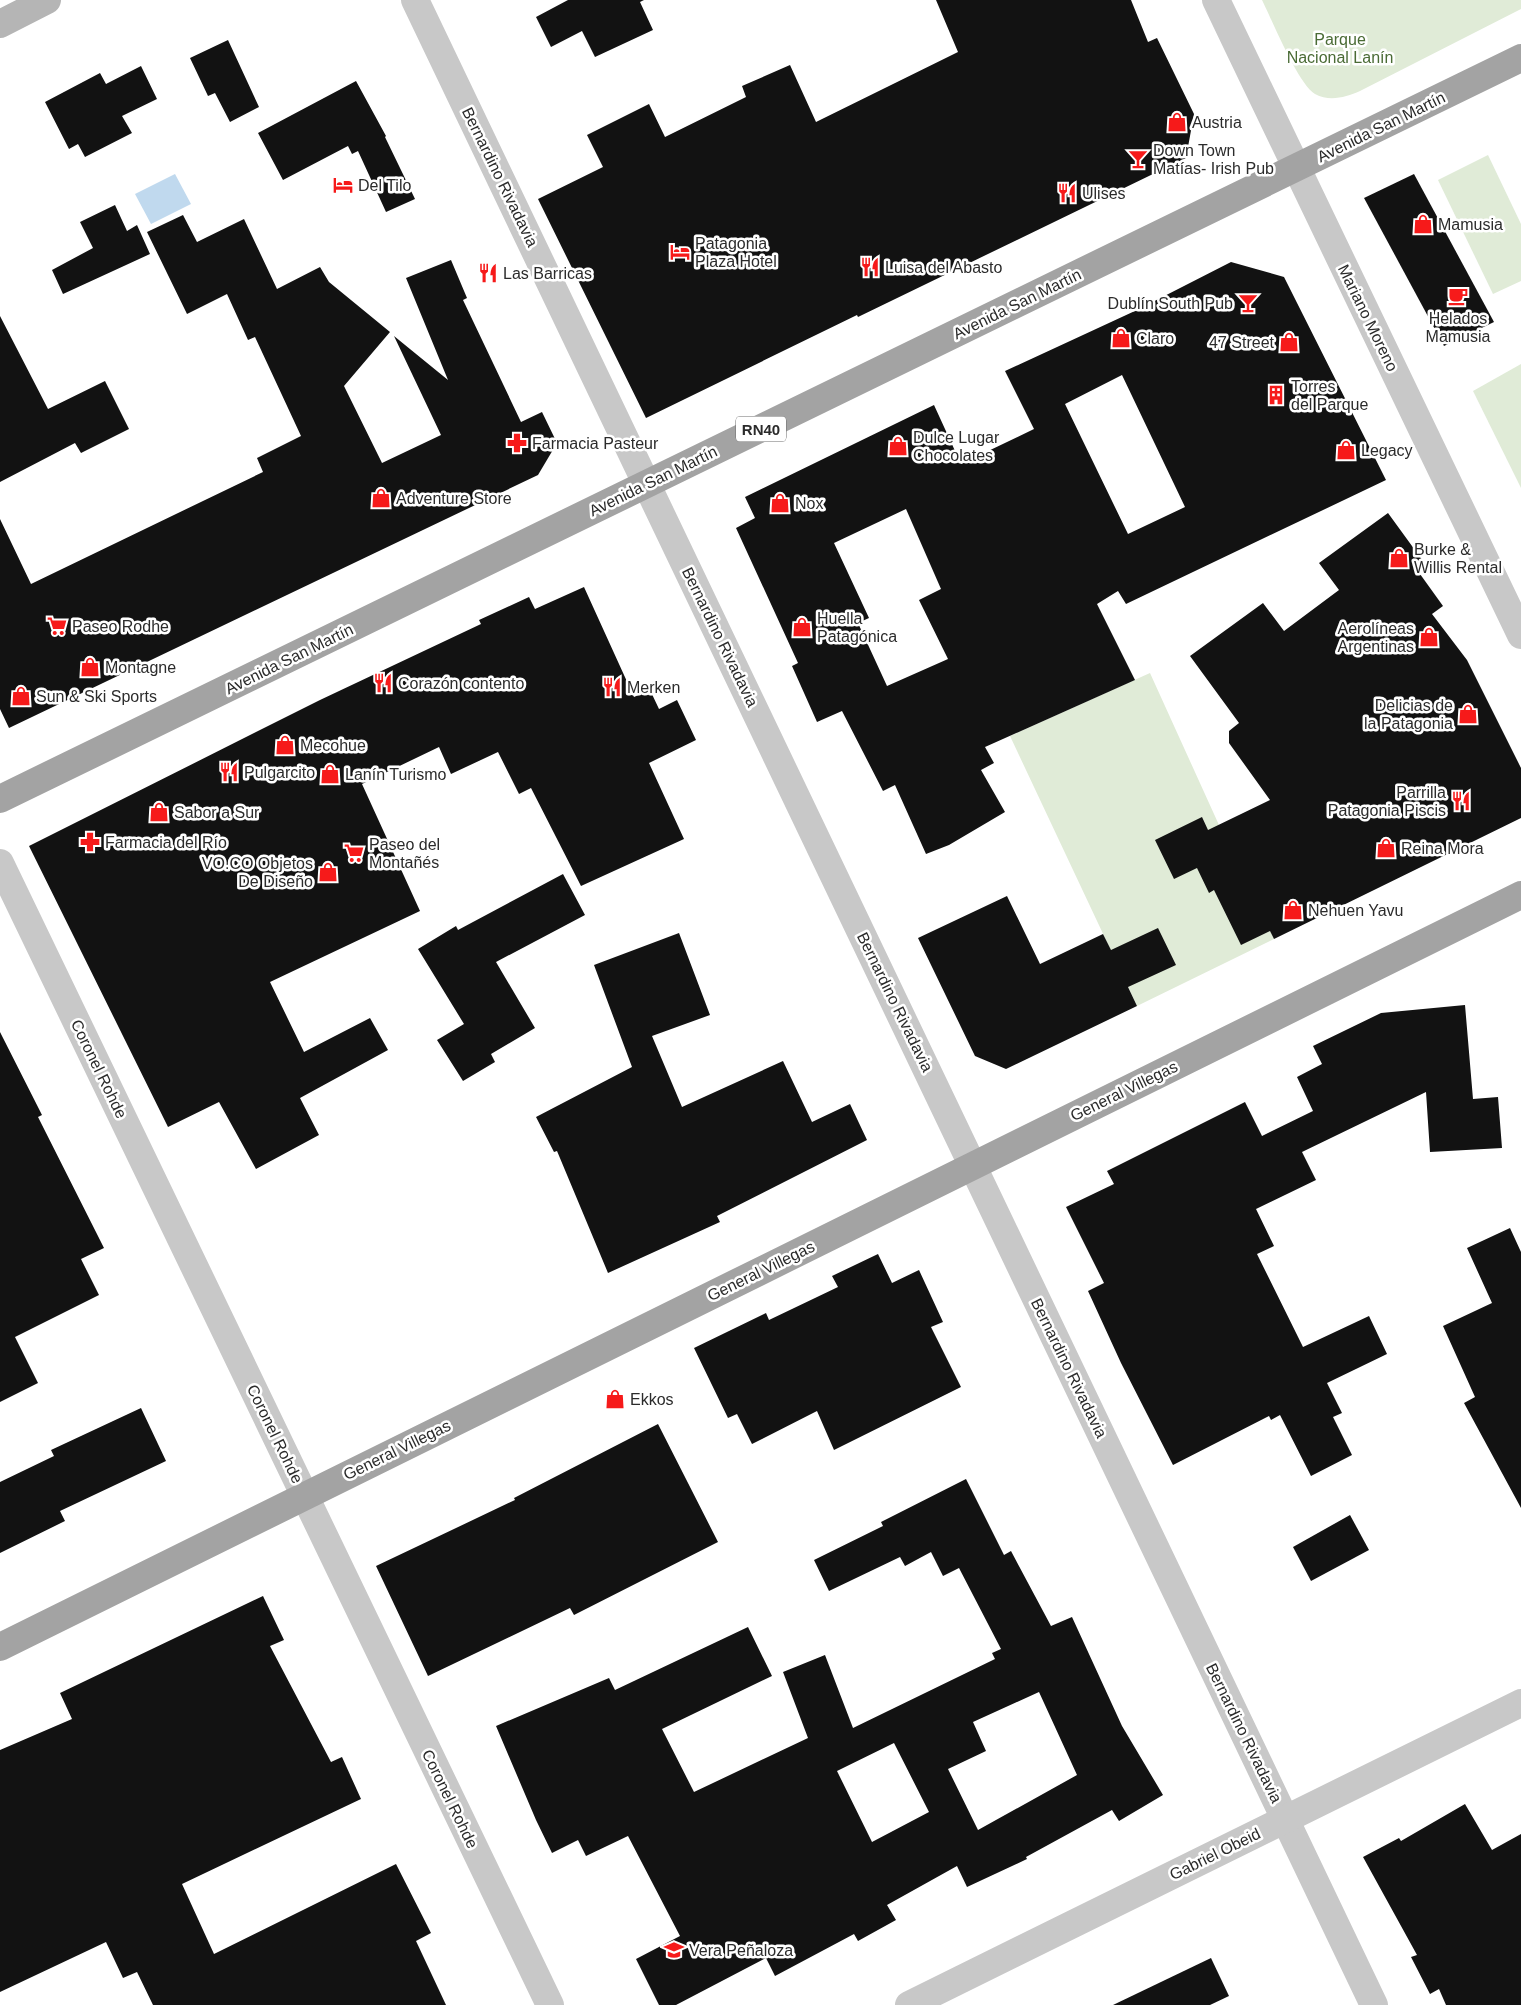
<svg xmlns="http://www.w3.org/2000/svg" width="1521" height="2005" viewBox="0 0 1521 2005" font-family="Helvetica,sans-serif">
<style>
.green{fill:#e0ebd7}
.water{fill:#c0d9ee}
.building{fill:#121212;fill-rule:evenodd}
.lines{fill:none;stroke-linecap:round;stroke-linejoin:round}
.minor{stroke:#c8c8c8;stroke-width:28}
.secondary{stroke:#b5b5b5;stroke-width:28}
.primary{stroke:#a3a3a3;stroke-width:28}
.labels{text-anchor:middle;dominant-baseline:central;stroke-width:5;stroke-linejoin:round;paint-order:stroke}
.shield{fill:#fff;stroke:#6b6b6b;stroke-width:1}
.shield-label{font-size:15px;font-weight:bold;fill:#2b2b2b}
.park-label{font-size:16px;fill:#4a6b35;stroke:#fff}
.poi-label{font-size:16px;fill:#2b2b2b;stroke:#fff;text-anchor:start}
.street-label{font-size:16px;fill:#2b2b2b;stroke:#fff}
</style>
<rect width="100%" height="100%" fill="#fff"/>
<!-- green -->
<g class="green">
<path d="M 1262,0 L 1521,0 L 1521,9 L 1360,91 C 1346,97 1330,102 1315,94 C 1298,84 1272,20 1262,0 Z"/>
<path d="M 1488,155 L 1521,224 L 1521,281 L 1493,294 L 1438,180 Z"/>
<path d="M 1521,364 L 1521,488 L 1473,391 Z"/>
<path d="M 1150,673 L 1219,825 L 1274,939 L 1137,1006 L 1010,736 Z"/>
</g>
<!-- water -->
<path class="water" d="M 175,174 L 191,204 L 151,224 L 135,194 Z"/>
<!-- building -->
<g class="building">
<path d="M 568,0 L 644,0 L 640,2 L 653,30 L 595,57 L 582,31 L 551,47 L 536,17 Z"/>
<path d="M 936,0 L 1131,0 L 1148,42 L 1157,38 L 1194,114 L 1186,158 L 858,317 L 857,315 L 646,418 L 538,199 L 603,167 L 587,135 L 649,104 L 665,137 L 746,97 L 742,86 L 790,65 L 816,122 L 958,52 Z"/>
<path d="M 228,40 L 259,107 L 230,122 L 215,93 L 208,96 L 190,58 Z"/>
<path d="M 141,66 L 157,99 L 122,116 L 132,133 L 85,157 L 78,144 L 69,149 L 45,102 L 100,73 L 106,84 Z"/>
<path d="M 356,81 L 386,136 L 385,137 L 415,199 L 386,212 L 358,151 L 352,154 L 348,146 L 283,180 L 258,133 Z"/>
<path d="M 1414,174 L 1494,322 L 1444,346 L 1364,198 Z"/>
<path d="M 115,205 L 127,231 L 137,225 L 150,254 L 63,294 L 52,270 L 93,248 L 80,222 Z"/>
<path d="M 183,215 L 197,242 L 244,219 L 277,289 L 320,267 L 329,282 L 390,332 L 344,386 L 382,463 L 441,435 L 394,336 L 448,380 L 406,278 L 451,260 L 467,298 L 463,300 L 521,422 L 542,412 L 557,443 L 538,475 L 9,728 L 0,709 L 0,519 L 31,584 L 263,472 L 257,458 L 301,436 L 255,337 L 248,340 L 227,294 L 187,314 L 147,232 Z"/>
<path d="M 1231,262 L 1284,277 L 1386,480 L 1126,604 L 1118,591 L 1097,604 L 1135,680 L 985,747 L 994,763 L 981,770 L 1005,812 L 949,845 L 926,854 L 895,785 L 883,791 L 842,711 L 817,722 L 792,666 L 798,663 L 736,528 L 755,518 L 745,497 L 934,405 L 961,464 L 1034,429 L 1005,371 L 1137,310 ZM 1122,375 L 1185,507 L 1128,534 L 1065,404 ZM 906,509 L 941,589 L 919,600 L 948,659 L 887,686 L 858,623 L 869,618 L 834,543 Z"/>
<path d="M 0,316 L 48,409 L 105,381 L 129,429 L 81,453 L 75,443 L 0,482 Z"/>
<path d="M 1388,513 L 1428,568 L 1420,574 L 1443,606 L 1432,614 L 1467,660 L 1521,768 L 1521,818 L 1274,939 L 1270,931 L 1241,945 L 1214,890 L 1209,893 L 1197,868 L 1174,879 L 1155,840 L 1202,817 L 1208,830 L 1270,800 L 1229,743 L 1229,731 L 1239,723 L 1190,656 L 1263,603 L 1284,631 L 1339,590 L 1319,563 Z"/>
<path d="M 584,587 L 634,697 L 650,690 L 659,709 L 677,700 L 696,740 L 649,763 L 684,839 L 581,886 L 531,788 L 519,794 L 498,752 L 451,774 L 439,747 L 362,784 L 420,911 L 270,982 L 304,1052 L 370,1018 L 388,1050 L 300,1098 L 319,1135 L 256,1169 L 219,1102 L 168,1127 L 29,846 L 320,700 L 481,624 L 479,620 L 529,597 L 535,609 Z"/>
<path d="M 563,874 L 585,915 L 496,962 L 535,1028 L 491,1054 L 495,1062 L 463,1081 L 437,1040 L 464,1024 L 418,949 L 456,926 L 458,930 Z"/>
<path d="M 1007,896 L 1040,964 L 1103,934 L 1111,950 L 1158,928 L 1176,965 L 1128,987 L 1137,1006 L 1006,1069 L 975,1056 L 918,938 Z"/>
<path d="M 679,933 L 710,1015 L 652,1036 L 682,1107 L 783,1061 L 812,1122 L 850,1104 L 867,1140 L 717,1216 L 720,1222 L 608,1273 L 557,1151 L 554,1152 L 536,1117 L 632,1067 L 594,965 Z"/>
<path d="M 1465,1005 L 1473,1099 L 1498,1097 L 1502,1148 L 1430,1152 L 1426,1092 L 1302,1152 L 1316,1180 L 1256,1209 L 1274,1246 L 1257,1254 L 1303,1347 L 1369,1316 L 1387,1354 L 1327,1383 L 1342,1413 L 1333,1417 L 1352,1455 L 1311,1476 L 1280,1415 L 1271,1420 L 1269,1416 L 1173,1465 L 1121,1363 L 1088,1291 L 1104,1283 L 1066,1207 L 1114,1184 L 1107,1171 L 1245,1102 L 1262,1136 L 1313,1111 L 1297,1077 L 1322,1064 L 1313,1046 L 1381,1013 Z"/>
<path d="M 0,1032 L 42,1115 L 38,1117 L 104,1248 L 81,1259 L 99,1295 L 15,1337 L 38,1383 L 0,1402 Z"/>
<path d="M 1510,1228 L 1521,1252 L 1521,1508 L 1464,1403 L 1475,1397 L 1443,1326 L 1492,1303 L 1467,1248 Z"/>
<path d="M 878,1254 L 892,1283 L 919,1270 L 943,1322 L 931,1327 L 961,1387 L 834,1450 L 817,1411 L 752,1444 L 737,1414 L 728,1418 L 694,1348 L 766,1313 L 769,1320 L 838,1287 L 832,1276 Z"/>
<path d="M 141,1408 L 166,1461 L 60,1511 L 65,1521 L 0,1553 L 0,1482 L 54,1456 L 51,1450 Z"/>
<path d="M 658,1424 L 718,1542 L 574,1615 L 570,1608 L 428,1676 L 376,1566 L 515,1500 L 514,1498 Z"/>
<path d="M 966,1479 L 1004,1555 L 1011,1551 L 1051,1626 L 1072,1617 L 1122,1726 L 1163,1795 L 1119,1821 L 1112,1810 L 1026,1857 L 1027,1859 L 967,1887 L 957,1866 L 887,1905 L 896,1920 L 858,1941 L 854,1934 L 775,1976 L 766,1958 L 676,2005 L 659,2005 L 636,1959 L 680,1936 L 628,1836 L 586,1856 L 578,1840 L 552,1853 L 536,1820 L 496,1726 L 609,1678 L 615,1690 L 748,1627 L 772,1676 L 662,1729 L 694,1792 L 808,1738 L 783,1672 L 825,1655 L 853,1728 L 995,1659 L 992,1653 L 1001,1649 L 959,1568 L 943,1576 L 931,1552 L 905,1566 L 900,1557 L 829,1591 L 814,1560 L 883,1526 L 881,1522 ZM 1039,1692 L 1077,1775 L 978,1830 L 948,1769 L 986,1751 L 973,1722 ZM 894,1743 L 929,1812 L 872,1842 L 837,1771 Z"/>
<path d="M 1350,1515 L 1369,1550 L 1311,1581 L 1293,1547 Z"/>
<path d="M 263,1596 L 284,1640 L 270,1646 L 331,1762 L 342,1757 L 361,1799 L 182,1884 L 214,1954 L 396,1864 L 431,1933 L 416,1941 L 446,2005 L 153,2005 L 137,1972 L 123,1978 L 106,1942 L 0,1992 L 0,1750 L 72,1719 L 60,1693 Z"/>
<path d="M 1465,1804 L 1492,1850 L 1521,1834 L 1521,2005 L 1446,2005 L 1439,1989 L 1430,1994 L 1411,1957 L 1417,1955 L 1363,1857 L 1399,1838 L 1401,1841 Z"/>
<path d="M 1211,1958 L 1229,1996 L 1210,2005 L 1113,2005 Z"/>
</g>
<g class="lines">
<!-- minor -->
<g class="minor">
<path d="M 415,0 L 1374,2005"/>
<path d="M 1216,0 L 1521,635"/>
<path d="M 0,863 L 550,2005"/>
<path d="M 909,2005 L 1521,1703"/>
</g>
<!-- secondary -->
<path class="secondary" d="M 0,24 L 47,0"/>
<!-- primary -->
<g class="primary">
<path d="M 0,799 L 1521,58"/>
<path d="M 0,1647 L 1521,895"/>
</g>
</g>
<!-- icons -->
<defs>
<symbol id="shop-bare" viewBox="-9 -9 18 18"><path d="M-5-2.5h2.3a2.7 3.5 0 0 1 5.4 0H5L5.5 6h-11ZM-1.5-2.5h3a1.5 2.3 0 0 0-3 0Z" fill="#f61a1a" stroke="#fff" stroke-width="2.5" paint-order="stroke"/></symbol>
<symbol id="bar-bare" viewBox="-9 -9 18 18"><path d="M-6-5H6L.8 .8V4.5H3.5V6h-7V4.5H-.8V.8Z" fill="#f61a1a" stroke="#fff" stroke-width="2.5" paint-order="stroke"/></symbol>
<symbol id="hotel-bare" viewBox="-9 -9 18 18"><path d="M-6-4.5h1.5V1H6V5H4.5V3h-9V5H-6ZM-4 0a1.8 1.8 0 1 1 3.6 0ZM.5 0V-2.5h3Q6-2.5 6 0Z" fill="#f61a1a" stroke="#fff" stroke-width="2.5" paint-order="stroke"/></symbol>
<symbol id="restaurant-bare" viewBox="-9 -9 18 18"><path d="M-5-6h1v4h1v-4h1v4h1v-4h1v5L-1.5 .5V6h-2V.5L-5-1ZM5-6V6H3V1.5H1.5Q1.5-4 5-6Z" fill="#f61a1a" stroke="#fff" stroke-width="2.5" paint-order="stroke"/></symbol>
<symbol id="cafe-bare" viewBox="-9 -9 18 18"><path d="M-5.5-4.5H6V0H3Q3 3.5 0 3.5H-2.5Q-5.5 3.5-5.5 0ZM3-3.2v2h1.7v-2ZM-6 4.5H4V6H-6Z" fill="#f61a1a" stroke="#fff" stroke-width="2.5" paint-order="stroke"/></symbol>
<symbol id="building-bare" viewBox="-9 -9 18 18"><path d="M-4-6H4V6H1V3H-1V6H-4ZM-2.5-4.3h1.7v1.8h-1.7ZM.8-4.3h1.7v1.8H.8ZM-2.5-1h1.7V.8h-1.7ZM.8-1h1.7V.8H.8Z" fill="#f61a1a" stroke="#fff" stroke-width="2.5" paint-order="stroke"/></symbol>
<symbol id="pharmacy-bare" viewBox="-9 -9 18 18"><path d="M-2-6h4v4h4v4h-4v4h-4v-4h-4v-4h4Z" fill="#f61a1a" stroke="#fff" stroke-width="2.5" paint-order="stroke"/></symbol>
<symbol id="supermarket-bare" viewBox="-9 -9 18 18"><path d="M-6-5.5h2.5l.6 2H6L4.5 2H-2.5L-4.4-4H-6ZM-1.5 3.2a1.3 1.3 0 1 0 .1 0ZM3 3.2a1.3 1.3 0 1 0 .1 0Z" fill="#f61a1a" stroke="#fff" stroke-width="2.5" paint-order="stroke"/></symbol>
<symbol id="school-bare" viewBox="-9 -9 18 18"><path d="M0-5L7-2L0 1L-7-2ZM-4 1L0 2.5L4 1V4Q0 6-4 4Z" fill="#f61a1a" stroke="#fff" stroke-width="2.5" paint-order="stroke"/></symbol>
</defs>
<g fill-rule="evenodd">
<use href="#shop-bare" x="1163" y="108" width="28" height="28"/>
<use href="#bar-bare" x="1124" y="145" width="28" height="28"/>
<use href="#hotel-bare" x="329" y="171" width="28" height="28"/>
<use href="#restaurant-bare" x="1053" y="179" width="28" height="28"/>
<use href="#shop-bare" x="1409" y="210" width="28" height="28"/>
<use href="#hotel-bare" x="666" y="238" width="28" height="28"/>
<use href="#restaurant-bare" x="856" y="253" width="28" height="28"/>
<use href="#restaurant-bare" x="474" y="259" width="28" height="28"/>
<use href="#cafe-bare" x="1444" y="282" width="28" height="28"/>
<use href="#bar-bare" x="1234" y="289" width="28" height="28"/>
<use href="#shop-bare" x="1107" y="324" width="28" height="28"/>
<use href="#shop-bare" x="1275" y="328" width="28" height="28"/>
<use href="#building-bare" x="1262" y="381" width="28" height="28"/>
<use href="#pharmacy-bare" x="503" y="429" width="28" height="28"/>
<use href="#shop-bare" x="884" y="432" width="28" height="28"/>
<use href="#shop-bare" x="1332" y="436" width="28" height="28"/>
<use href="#shop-bare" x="367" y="484" width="28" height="28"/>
<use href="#shop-bare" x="766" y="489" width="28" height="28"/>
<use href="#shop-bare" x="1385" y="544" width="28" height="28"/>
<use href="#supermarket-bare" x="43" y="612" width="28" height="28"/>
<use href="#shop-bare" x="788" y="613" width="28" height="28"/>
<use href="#shop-bare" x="1415" y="623" width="28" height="28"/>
<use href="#shop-bare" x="76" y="653" width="28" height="28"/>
<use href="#restaurant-bare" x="369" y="669" width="28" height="28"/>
<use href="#restaurant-bare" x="598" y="673" width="28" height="28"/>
<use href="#shop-bare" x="7" y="682" width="28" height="28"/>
<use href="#shop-bare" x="1454" y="700" width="28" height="28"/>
<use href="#shop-bare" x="271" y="731" width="28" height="28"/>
<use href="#restaurant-bare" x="215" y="758" width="28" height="28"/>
<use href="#shop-bare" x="316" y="760" width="28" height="28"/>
<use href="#restaurant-bare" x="1447" y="787" width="28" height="28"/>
<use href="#shop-bare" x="145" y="798" width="28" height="28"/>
<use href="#pharmacy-bare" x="76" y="828" width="28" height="28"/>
<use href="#shop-bare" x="1372" y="834" width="28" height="28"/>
<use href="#supermarket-bare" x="340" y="839" width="28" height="28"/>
<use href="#shop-bare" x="314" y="858" width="28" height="28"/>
<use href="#shop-bare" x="1279" y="896" width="28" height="28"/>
<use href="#shop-bare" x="601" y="1385" width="28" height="28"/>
<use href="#school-bare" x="660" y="1936" width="28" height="28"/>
</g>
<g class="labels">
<!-- shield labels -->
<rect class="shield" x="736" y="416.5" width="50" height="25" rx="4"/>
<g class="shield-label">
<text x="761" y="429">RN40</text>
</g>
<!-- park labels -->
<g class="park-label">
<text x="1340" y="39">Parque<tspan x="1340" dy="18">Nacional Lanín</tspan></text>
</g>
<!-- poi labels -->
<g class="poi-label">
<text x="1192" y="122">Austria</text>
<text x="1153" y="150">Down Town<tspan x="1153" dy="18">Matías- Irish Pub</tspan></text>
<text x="358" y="185">Del Tilo</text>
<text x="1082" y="193">Ulises</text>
<text x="1438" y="224">Mamusia</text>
<text x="695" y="243">Patagonia<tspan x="695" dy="18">Plaza Hotel</tspan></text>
<text x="885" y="267">Luisa del Abasto</text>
<text x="503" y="273">Las Barricas</text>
<text x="1233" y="303" text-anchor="end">Dublín South Pub</text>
<text x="1458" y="318" text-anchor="middle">Helados<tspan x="1458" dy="18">Mamusia</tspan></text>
<text x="1136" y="338">Claro</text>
<text x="1274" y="342" text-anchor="end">47 Street</text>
<text x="1291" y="386">Torres<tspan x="1291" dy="18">del Parque</tspan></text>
<text x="913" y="437">Dulce Lugar<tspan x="913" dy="18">Chocolates</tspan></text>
<text x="532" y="443">Farmacia Pasteur</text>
<text x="1361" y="450">Legacy</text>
<text x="396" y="498">Adventure Store</text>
<text x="795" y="503">Nox</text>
<text x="1414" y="549">Burke &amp;<tspan x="1414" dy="18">Willis Rental</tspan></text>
<text x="817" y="618">Huella<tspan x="817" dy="18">Patagónica</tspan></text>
<text x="72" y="626">Paseo Rodhe</text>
<text x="1414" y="628" text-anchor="end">Aerolíneas<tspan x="1414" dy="18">Argentinas</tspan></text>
<text x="105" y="667">Montagne</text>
<text x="398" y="683">Corazón contento</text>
<text x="627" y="687">Merken</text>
<text x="36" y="696">Sun &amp; Ski Sports</text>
<text x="1453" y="705" text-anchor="end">Delicias de<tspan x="1453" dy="18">la Patagonia</tspan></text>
<text x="300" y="745">Mecohue</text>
<text x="244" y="772">Pulgarcito</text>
<text x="345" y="774">Lanín Turismo</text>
<text x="1446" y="792" text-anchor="end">Parrilla<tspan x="1446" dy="18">Patagonia Piscis</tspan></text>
<text x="174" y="812">Sabor a Sur</text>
<text x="105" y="842">Farmacia del Río</text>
<text x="369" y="844">Paseo del<tspan x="369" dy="18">Montañés</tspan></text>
<text x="1401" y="848">Reina Mora</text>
<text x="313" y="863" text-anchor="end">VO.CO Objetos<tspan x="313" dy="18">De Diseño</tspan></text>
<text x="1308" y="910">Nehuen Yavu</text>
<text x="630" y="1399">Ekkos</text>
<text x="689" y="1950">Vera Peñaloza</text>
</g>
<!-- street labels -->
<g class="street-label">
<text transform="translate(1381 127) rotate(-26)">Avenida San Martín</text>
<text transform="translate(500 177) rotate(64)">Bernardino Rivadavia</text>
<text transform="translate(1017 304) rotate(-26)">Avenida San Martín</text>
<text transform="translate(1368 318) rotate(64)">Mariano Moreno</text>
<text transform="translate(653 481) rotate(-26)">Avenida San Martín</text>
<text transform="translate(720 637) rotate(64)">Bernardino Rivadavia</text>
<text transform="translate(289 659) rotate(-26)">Avenida San Martín</text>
<text transform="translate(895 1002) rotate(64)">Bernardino Rivadavia</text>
<text transform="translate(99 1069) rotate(64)">Coronel Rohde</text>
<text transform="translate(1124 1091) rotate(-26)">General Villegas</text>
<text transform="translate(761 1271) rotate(-26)">General Villegas</text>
<text transform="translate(1069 1368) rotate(64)">Bernardino Rivadavia</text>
<text transform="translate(275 1434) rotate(64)">Coronel Rohde</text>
<text transform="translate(397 1450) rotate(-26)">General Villegas</text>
<text transform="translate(1244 1733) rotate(64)">Bernardino Rivadavia</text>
<text transform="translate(450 1799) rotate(64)">Coronel Rohde</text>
<text transform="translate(1215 1854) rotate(-26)">Gabriel Obeid</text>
</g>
</g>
</svg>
